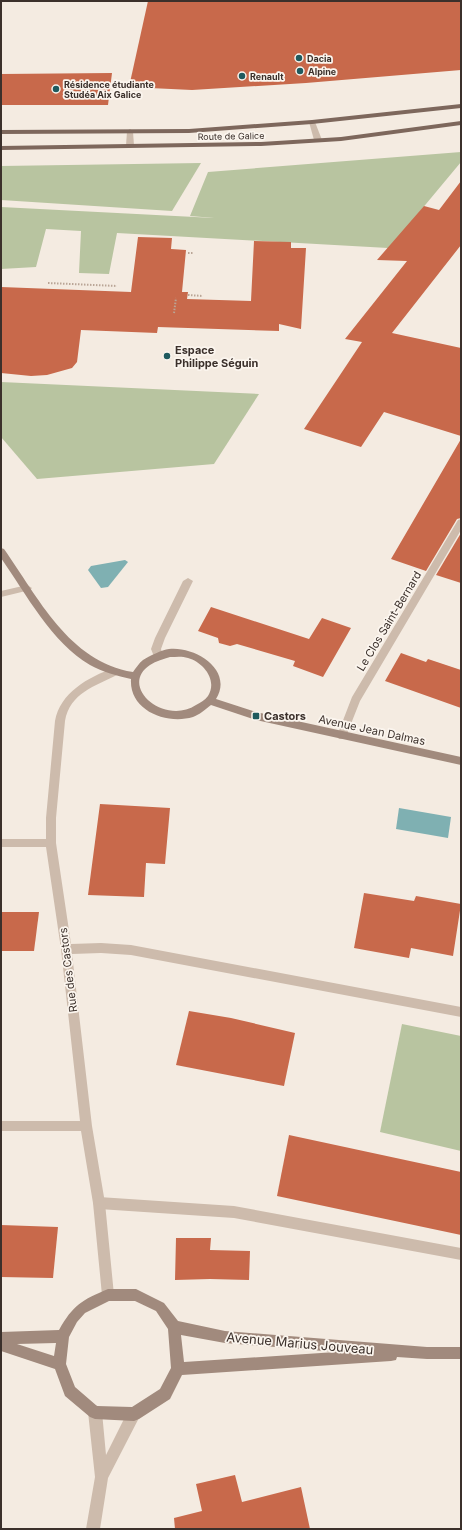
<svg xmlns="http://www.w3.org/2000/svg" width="462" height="1530" viewBox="0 0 462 1530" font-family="Inter,sans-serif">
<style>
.green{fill:#b8c4a0}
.water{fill:#7fb0b2}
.building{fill:#c8694b}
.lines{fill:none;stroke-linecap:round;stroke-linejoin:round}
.path{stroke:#b9a596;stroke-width:2;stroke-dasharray:1.5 1.5;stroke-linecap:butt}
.lane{fill:#cdbbac;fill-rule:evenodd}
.street{fill:#cdbbac;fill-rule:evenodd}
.secondary{fill:#a18a7d;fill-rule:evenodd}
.primary{fill:#7d675c;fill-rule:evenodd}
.poi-dot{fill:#1f5a5e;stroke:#fbf5ee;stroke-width:1.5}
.labels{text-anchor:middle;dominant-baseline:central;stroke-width:3.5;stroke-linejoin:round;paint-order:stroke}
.far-poi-label{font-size:9px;font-weight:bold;fill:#3b302b;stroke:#fbf5ee;text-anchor:start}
.far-street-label{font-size:9px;fill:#3b302b;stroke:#fbf5ee}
.poi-label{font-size:11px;font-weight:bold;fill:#3b302b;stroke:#fbf5ee;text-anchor:start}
.street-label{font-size:11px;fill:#3b302b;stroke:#fbf5ee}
.near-street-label{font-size:13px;fill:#3b302b;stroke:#fbf5ee}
</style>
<rect width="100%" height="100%" fill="#f4ebe1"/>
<!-- green -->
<g class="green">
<path d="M 461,152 L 461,162 L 406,228 L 388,248 L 117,233 L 109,274 L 79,273 L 81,231 L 46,229 L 36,267 L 1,269 L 1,207 L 214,218 L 190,216 L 208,172 Z"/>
<path d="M 201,163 L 172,211 L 1,200 L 1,166 Z"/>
<path d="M 1,382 L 259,394 L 214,464 L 37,479 L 1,437 Z"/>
<path d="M 402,1024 L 461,1036 L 461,1151 L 380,1132 Z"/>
</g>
<!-- water -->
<g class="water">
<path d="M 125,560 L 128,562 L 108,587 L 101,588 L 88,570 L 91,566 Z"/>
<path d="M 399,808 L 451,817 L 448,838 L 396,829 Z"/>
</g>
<!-- building -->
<g class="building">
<path d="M 148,1 L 461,1 L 461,70 L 306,83 L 192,90 L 129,87 Z"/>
<path d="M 112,73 L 108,105 L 1,105 L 1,74 Z"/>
<path d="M 461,181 L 461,245 L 392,333 L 461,348 L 461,436 L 384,412 L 361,447 L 304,429 L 362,342 L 345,339 L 407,261 L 377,260 L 424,206 L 439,210 Z"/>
<path d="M 138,237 L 172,238 L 171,249 L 186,250 L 182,292 L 188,292 L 187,299 L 251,301 L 254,241 L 291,242 L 291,248 L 306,248 L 301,329 L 279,324 L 279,331 L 158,327 L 157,333 L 81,330 L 77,362 L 72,368 L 47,375 L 31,376 L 1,373 L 1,287 L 131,292 Z"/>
<path d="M 461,439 L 461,518 L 457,519 L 426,571 L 391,559 Z"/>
<path d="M 461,533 L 461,583 L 436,575 Z"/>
<path d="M 211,607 L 309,639 L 322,618 L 351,628 L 323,677 L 293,666 L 295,661 L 237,644 L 230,646 L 219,643 L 218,638 L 198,631 Z"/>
<path d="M 401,653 L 426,662 L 428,659 L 461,670 L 461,708 L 385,681 Z"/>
<path d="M 100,804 L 170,808 L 165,864 L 146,863 L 144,897 L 88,895 Z"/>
<path d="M 364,893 L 414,901 L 416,896 L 461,904 L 453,956 L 411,948 L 409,958 L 354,948 Z"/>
<path d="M 1,912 L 39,912 L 34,951 L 1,951 Z"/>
<path d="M 189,1011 L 231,1018 L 295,1033 L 284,1086 L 176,1065 Z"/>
<path d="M 289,1135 L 461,1172 L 461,1235 L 277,1196 Z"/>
<path d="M 1,1225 L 58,1227 L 53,1278 L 1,1277 Z"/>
<path d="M 176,1238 L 211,1238 L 210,1250 L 250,1251 L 249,1280 L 210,1279 L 175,1280 Z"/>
<path d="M 235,1475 L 242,1502 L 301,1487 L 310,1529 L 175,1529 L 174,1518 L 202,1511 L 196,1484 Z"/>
</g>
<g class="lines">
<!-- path -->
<g class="path">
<path d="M 188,253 L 193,253"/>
<path d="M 48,283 L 117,286"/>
<path d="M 188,295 L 203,296"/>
<path d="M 174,313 L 176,298"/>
</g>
<!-- lane -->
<g class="lane">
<path d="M 312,120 L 315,122 L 322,140 L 320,141 L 314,140 L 309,122 Z"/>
<path d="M 130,129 L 133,131 L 134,146 L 130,148 L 126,146 L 127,131 Z"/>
<path d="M 27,585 L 32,588 L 30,590 L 1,597 L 1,591 Z"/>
<path d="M 99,1197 L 234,1206 L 461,1248 L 461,1260 L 234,1218 L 99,1209 L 95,1207 L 93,1203 L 95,1199 Z"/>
</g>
<!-- street -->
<g class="street">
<path d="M 461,519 L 461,530 L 360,701 L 345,739 L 339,739 L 337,736 L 352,697 L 458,520 Z"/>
<path d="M 188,578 L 193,581 L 165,638 L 161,649 L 163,656 L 158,660 L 155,659 L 151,649 L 155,638 L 183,581 Z"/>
<path d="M 114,668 L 117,669 L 119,672 L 117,675 C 95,686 70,693 65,721 L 56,818 L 56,843 L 71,944 L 101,943 L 131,945 L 461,1007 L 461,1017 L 131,955 L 101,953 L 72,954 L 92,1126 L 105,1203 L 114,1295 L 112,1299 L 108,1301 L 104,1299 L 102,1295 L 93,1203 L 81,1131 L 1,1131 L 1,1121 L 80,1121 L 61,949 L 46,847 L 1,847 L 1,839 L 46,839 L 46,818 L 55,721 C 60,693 88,677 114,668 Z"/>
<path d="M 95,1405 L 100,1407 L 102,1412 L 106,1455 L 129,1409 L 134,1407 L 139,1409 L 141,1414 L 108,1478 L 100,1529 L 86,1529 L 95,1477 L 88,1412 L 90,1407 Z"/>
</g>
<!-- secondary -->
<g class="secondary">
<path d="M 1,548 L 4,549 C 38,597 69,662 133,672 C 136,668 139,663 143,660 C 149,656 162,650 169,649 C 195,646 234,670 216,699 L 256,712 L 461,757 L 461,765 L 256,720 L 211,705 C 206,709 199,715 193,717 C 166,725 129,710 131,679 C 117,676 103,672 90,665 C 52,643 26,594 1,558 ZM 170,657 C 176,657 182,656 188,658 C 203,662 218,680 208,696 C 205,700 201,702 196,705 C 164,726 118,686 150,665 C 156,661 164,659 170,657 Z"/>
<path d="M 108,1289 L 136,1289 L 164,1303 L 178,1321 L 225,1331 L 427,1347 L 461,1347 L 461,1359 L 427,1359 L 397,1357 L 396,1360 L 391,1361 L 182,1375 L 170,1399 L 139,1419 L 134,1421 L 95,1419 L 90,1417 L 65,1396 L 55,1369 L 1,1351 L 1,1332 L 59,1330 C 73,1305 82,1300 108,1289 ZM 109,1301 L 135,1301 L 156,1311 L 168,1329 L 171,1368 L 160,1389 L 132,1407 L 97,1406 L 75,1387 L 66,1364 L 69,1337 L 77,1322 L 85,1313 ZM 181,1335 L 225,1343 L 336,1352 L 184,1362 ZM 56,1343 L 54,1356 L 17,1344 Z"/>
</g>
<!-- primary -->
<g class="primary">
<path d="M 461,104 L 461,108 L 312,124 L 189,133 L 1,134 L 1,130 L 189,129 L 312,120 Z"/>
<path d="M 461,121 L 461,125 L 341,141 L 261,146 L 1,150 L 1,146 L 261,142 L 341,137 Z"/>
</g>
</g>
<!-- markers -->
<g class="poi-dot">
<circle cx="299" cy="58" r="4"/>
<circle cx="300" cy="71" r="4"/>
<circle cx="242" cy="76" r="4"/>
<circle cx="56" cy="89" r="4"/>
<circle cx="167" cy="356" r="4"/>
<rect x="252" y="712" width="8" height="8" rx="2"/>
</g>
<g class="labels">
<!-- far-poi labels -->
<g class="far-poi-label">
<text x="307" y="58">Dacia</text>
<text x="308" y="71">Alpine</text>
<text x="250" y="76">Renault</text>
<text x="64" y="84">Résidence étudiante<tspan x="64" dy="10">Studéa Aix Galice</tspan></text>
</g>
<!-- far-street labels -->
<g class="far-street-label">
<text transform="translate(231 136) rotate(-1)">Route de Galice</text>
</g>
<!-- poi labels -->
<g class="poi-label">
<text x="175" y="350">Espace<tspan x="175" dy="13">Philippe Séguin</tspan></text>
<text x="264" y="716">Castors</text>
</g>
<!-- street labels -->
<g class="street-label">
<text transform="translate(389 621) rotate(-59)">Le Clos Saint-Bernard</text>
<text transform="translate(372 730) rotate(12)">Avenue Jean Dalmas</text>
<text transform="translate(68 970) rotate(-97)">Rue des Castors</text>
</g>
<!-- near-street labels -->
<g class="near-street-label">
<text transform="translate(300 1343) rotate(5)">Avenue Marius Jouveau</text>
</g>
</g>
<!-- border -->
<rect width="462" height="1530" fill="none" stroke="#3b302b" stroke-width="4"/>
</svg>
